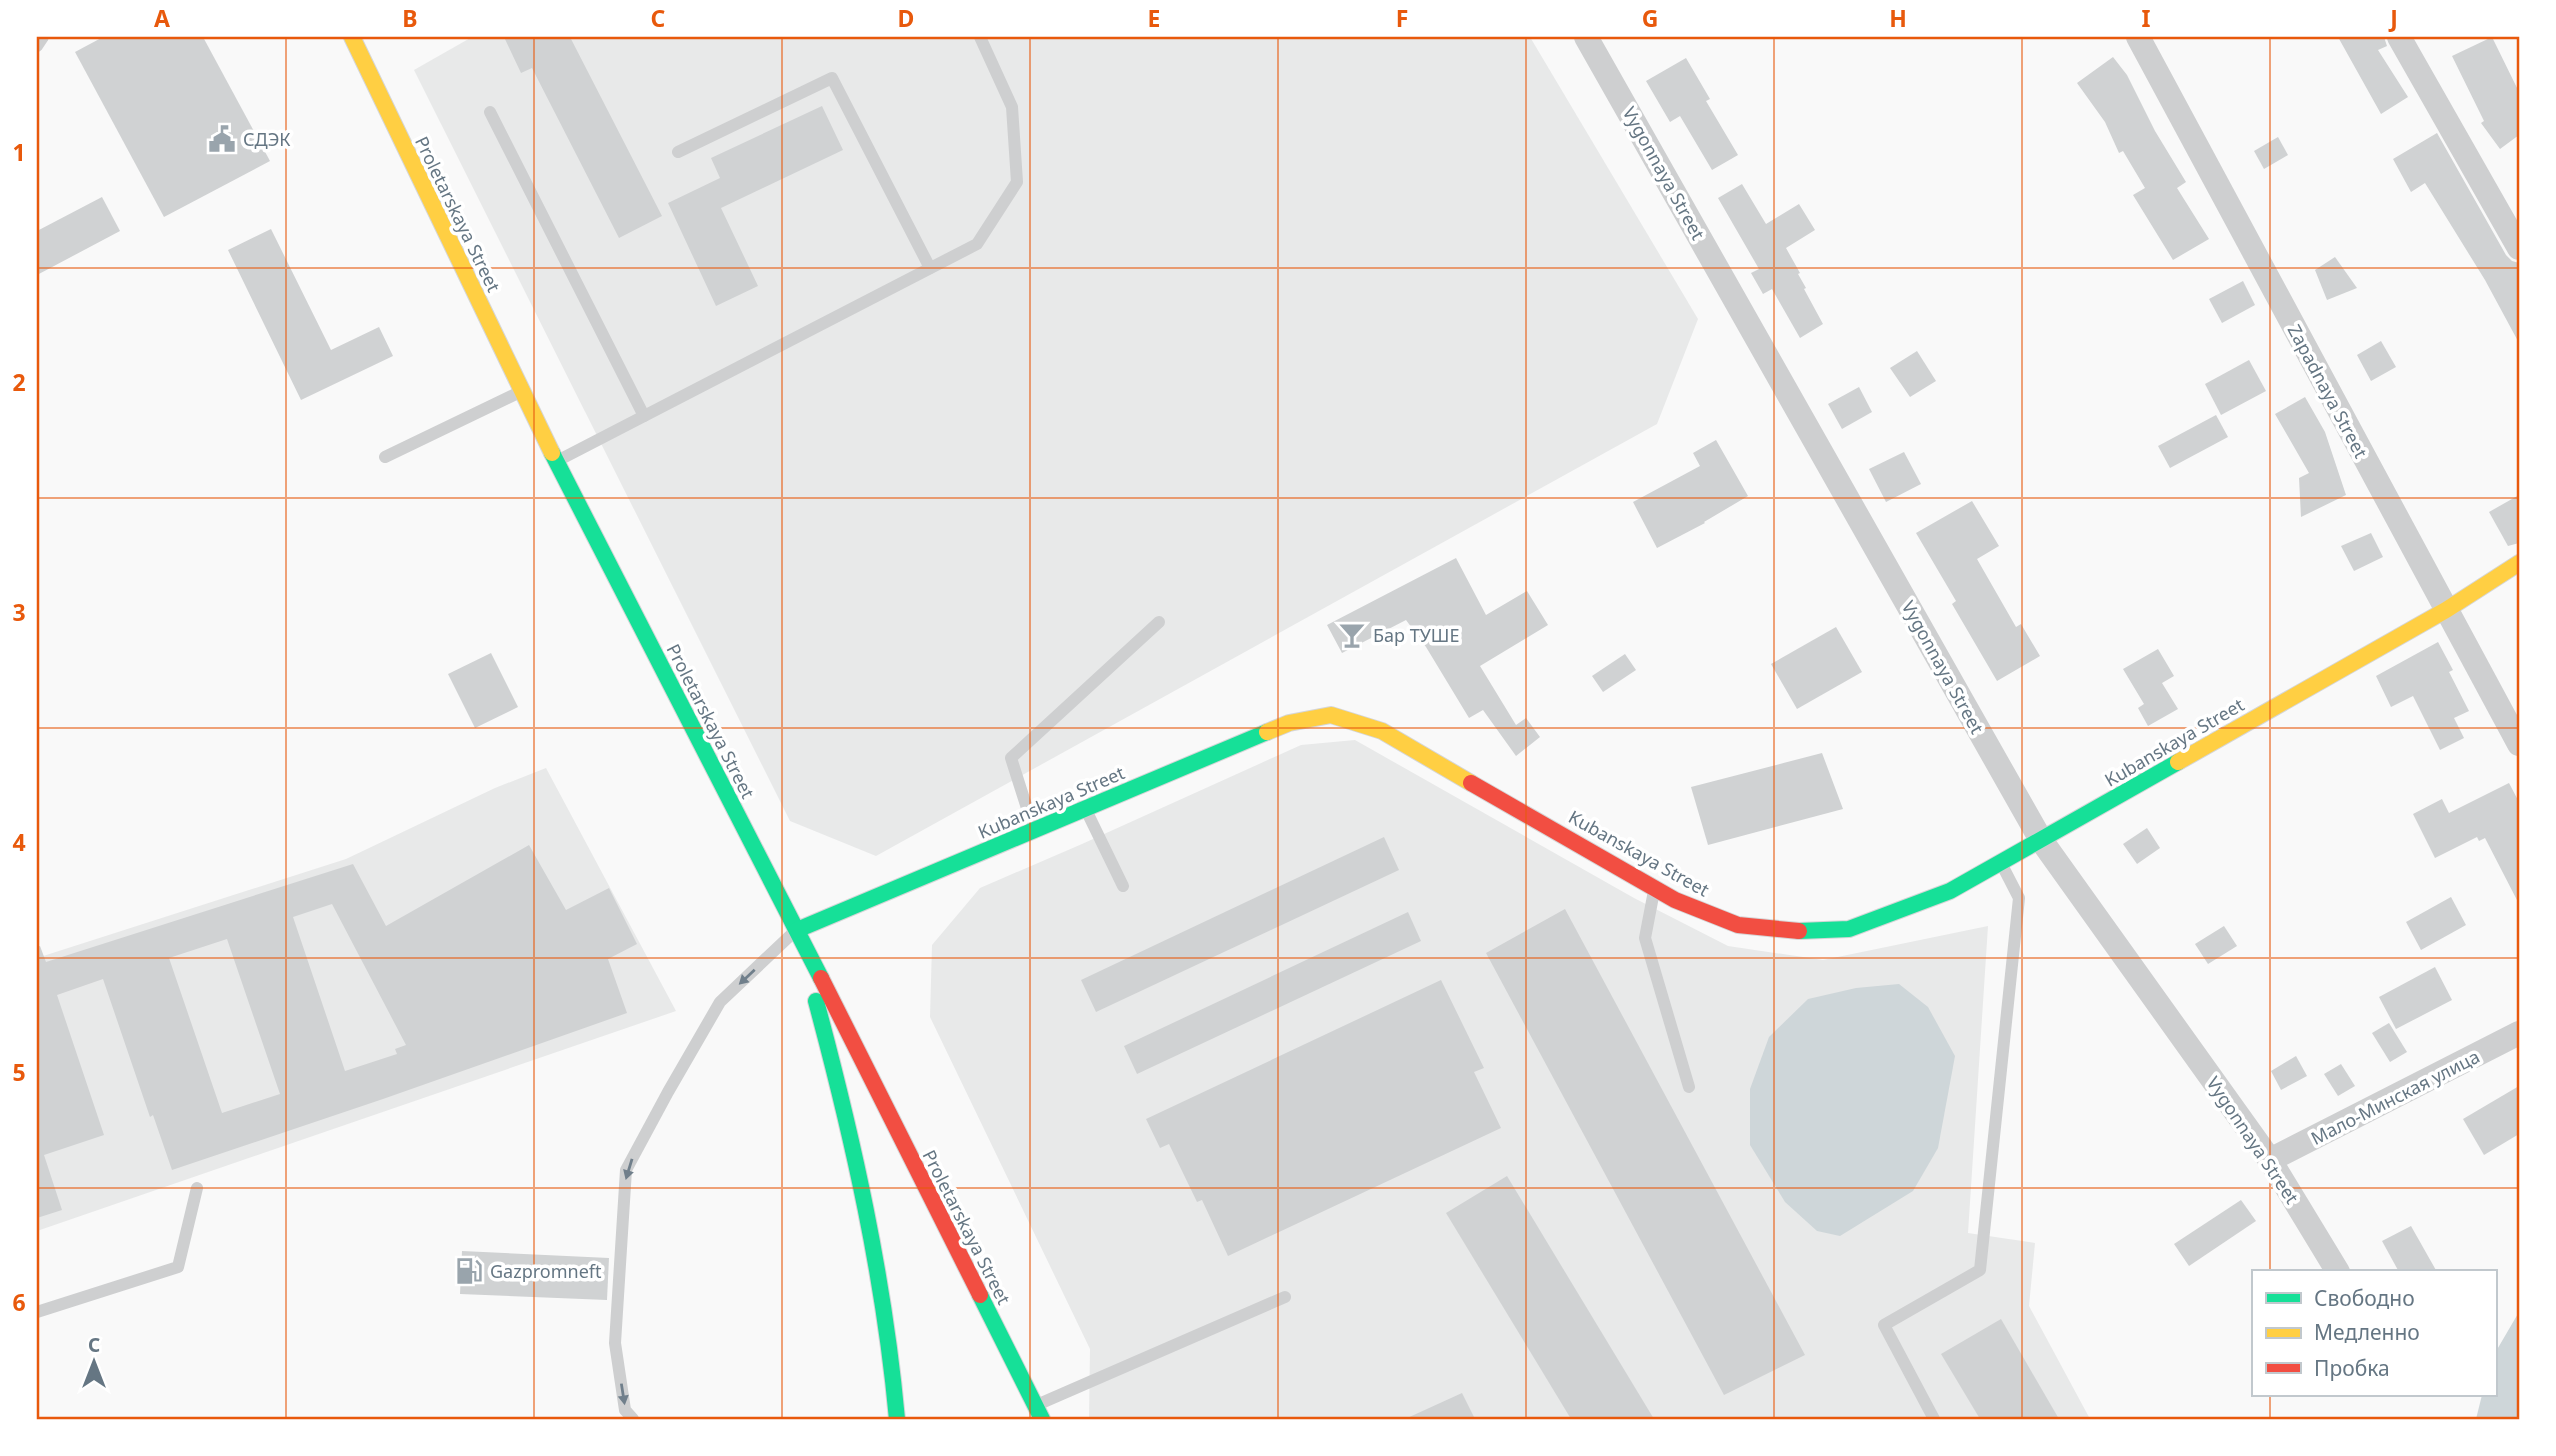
<svg xmlns="http://www.w3.org/2000/svg" width="2556" height="1456" viewBox="0 0 2556 1456" font-family="'Noto Sans',sans-serif">
<style>
.built{fill:#e8e9e9}
.water{fill:#ced6d9}
.building{fill:#d0d2d3;fill-rule:evenodd}
.lines{fill:none;stroke-linecap:round;stroke-linejoin:round}
.fast-casing{stroke:#d5d6d7;stroke-width:18}
.slow-casing{stroke:#d5d6d7;stroke-width:18}
.jam-casing{stroke:#d5d6d7;stroke-width:18}
.lane{stroke:#cecfd0;stroke-width:12}
.street{stroke:#cecfd0;stroke-width:24}
.fast{stroke:#16e098;stroke-width:16}
.slow{stroke:#ffcf43;stroke-width:16}
.jam{stroke:#f24e42;stroke-width:16}
.oneway{fill:#707f8b}
.grid{fill:none;stroke:#e8590c;stroke-width:2;stroke-opacity:0.55}
.labels{text-anchor:middle;dominant-baseline:central;stroke-width:7;stroke-linejoin:round;paint-order:stroke}
.poi-label{font-size:18px;fill:#657683;stroke:#fff;text-anchor:start}
.street-label{font-size:18px;fill:#657683;stroke:#fff}
.neatline{fill:none;stroke:#e8590c;stroke-width:2.5}
.grid-label{font-size:23px;text-anchor:middle;font-weight:bold;fill:#e8590c}
</style>
<rect width="100%" height="100%" fill="#f9f9f9"/>
<!-- built -->
<g class="built">
<path d="M 472,37 L 1530,37 L 1698,319 L 1657,424 L 876,856 L 790,821 L 414,70 Z"/>
<path d="M 1355,740 L 1634,898 L 1728,946 L 1823,960 L 1988,926 L 1968,1233 L 2035,1243 L 2029,1306 L 2090,1419 L 1089,1419 L 1090,1349 L 930,1017 L 932,945 L 980,888 L 1082,844 L 1301,745 Z"/>
<path d="M 546,768 L 676,1011 L 37,1231 L 37,958 L 346,859 L 495,788 Z"/>
</g>
<!-- water -->
<g class="water">
<path d="M 1899,984 L 1928,1007 L 1955,1056 L 1938,1148 L 1913,1191 L 1840,1236 L 1817,1231 L 1785,1202 L 1750,1145 L 1750,1089 L 1769,1037 L 1808,999 L 1856,988 Z"/>
<path d="M 2519,1312 L 2519,1419 L 2476,1419 L 2482,1395 L 2495,1395 L 2495,1353 Z"/>
</g>
<!-- building -->
<g class="building">
<path d="M 103,37 L 203,37 L 270,161 L 164,217 L 75,52 Z"/>
<path d="M 504,37 L 570,37 L 662,216 L 619,238 L 532,68 L 521,73 Z"/>
<path d="M 2338,37 L 2384,37 L 2387,46 L 2378,50 L 2408,97 L 2381,114 Z"/>
<path d="M 2492,37 L 2519,92 L 2519,135 L 2500,149 L 2481,123 L 2484,121 L 2452,56 Z"/>
<path d="M 2113,57 L 2127,75 L 2155,131 L 2186,182 L 2177,188 L 2209,239 L 2173,260 L 2133,195 L 2145,188 L 2123,151 L 2119,153 L 2105,122 L 2077,83 Z"/>
<path d="M 1686,58 L 1710,99 L 1706,101 L 1738,155 L 1712,170 L 1680,116 L 1670,122 L 1646,81 Z"/>
<path d="M 822,106 L 843,150 L 721,208 L 758,286 L 716,306 L 668,203 L 720,178 L 711,158 Z"/>
<path d="M 2437,133 L 2506,255 L 2512,261 L 2519,263 L 2519,343 L 2485,280 L 2425,183 L 2411,192 L 2393,159 Z"/>
<path d="M 2278,137 L 2288,155 L 2264,169 L 2254,151 Z"/>
<path d="M 1742,184 L 1766,224 L 1799,204 L 1815,230 L 1786,248 L 1800,273 L 1798,274 L 1806,288 L 1804,289 L 1823,324 L 1800,338 L 1772,289 L 1763,294 L 1751,273 L 1759,269 L 1718,198 Z"/>
<path d="M 102,197 L 120,231 L 37,275 L 37,231 Z"/>
<path d="M 271,229 L 331,350 L 379,327 L 393,356 L 301,400 L 228,250 Z"/>
<path d="M 2335,257 L 2357,288 L 2327,300 L 2315,270 Z"/>
<path d="M 2243,281 L 2255,305 L 2222,323 L 2209,299 Z"/>
<path d="M 2381,341 L 2396,367 L 2371,381 L 2357,355 Z"/>
<path d="M 1917,351 L 1936,381 L 1910,397 L 1890,368 Z"/>
<path d="M 2249,360 L 2266,391 L 2221,415 L 2205,384 Z"/>
<path d="M 1859,387 L 1872,412 L 1842,429 L 1828,404 Z"/>
<path d="M 2305,397 L 2325,432 L 2346,495 L 2301,517 L 2299,478 L 2309,473 L 2275,414 Z"/>
<path d="M 2216,415 L 2228,437 L 2170,468 L 2158,446 Z"/>
<path d="M 1716,440 L 1748,496 L 1704,522 L 1705,523 L 1657,548 L 1633,502 L 1700,466 L 1693,453 Z"/>
<path d="M 1904,452 L 1921,484 L 1886,502 L 1869,469 Z"/>
<path d="M 2519,495 L 2519,543 L 2508,546 L 2489,512 Z"/>
<path d="M 1972,501 L 1999,546 L 1977,559 L 2016,627 L 2021,624 L 2040,656 L 1997,681 L 1952,604 L 1956,601 L 1916,533 Z"/>
<path d="M 2371,533 L 2383,557 L 2354,571 L 2341,546 Z"/>
<path d="M 1456,558 L 1486,615 L 1527,591 L 1548,625 L 1480,666 L 1516,725 L 1526,718 L 1540,737 L 1516,756 L 1483,710 L 1469,718 L 1426,647 L 1406,620 L 1342,653 L 1327,625 Z"/>
<path d="M 1836,627 L 1862,672 L 1797,709 L 1771,664 Z"/>
<path d="M 2438,642 L 2453,670 L 2449,672 L 2469,711 L 2454,718 L 2464,738 L 2440,750 L 2413,696 L 2391,707 L 2376,676 Z"/>
<path d="M 2158,649 L 2174,676 L 2162,683 L 2178,709 L 2148,726 L 2138,708 L 2144,704 L 2123,669 Z"/>
<path d="M 491,653 L 518,707 L 475,728 L 448,674 Z"/>
<path d="M 1625,654 L 1636,670 L 1603,692 L 1592,676 Z"/>
<path d="M 1822,753 L 1843,809 L 1708,845 L 1691,787 Z"/>
<path d="M 2509,783 L 2519,802 L 2519,904 L 2485,838 L 2479,841 L 2477,837 L 2435,858 L 2413,814 L 2442,799 L 2449,813 Z"/>
<path d="M 2147,828 L 2160,848 L 2137,864 L 2123,844 Z"/>
<path d="M 1384,837 L 1399,870 L 1096,1012 L 1081,980 Z"/>
<path d="M 529,845 L 566,910 L 609,888 L 637,944 L 608,959 L 627,1013 L 383,1099 L 172,1170 L 153,1115 L 150,1117 L 103,979 L 57,995 L 104,1135 L 44,1155 L 62,1210 L 37,1218 L 37,947 L 40,946 L 46,962 L 353,864 L 386,926 ZM 332,904 L 406,1045 L 395,1049 L 397,1054 L 345,1071 L 293,917 ZM 227,939 L 280,1094 L 222,1113 L 169,958 Z"/>
<path d="M 2451,897 L 2466,925 L 2421,950 L 2406,922 Z"/>
<path d="M 1565,909 L 1805,1355 L 1724,1395 L 1486,953 Z"/>
<path d="M 1408,912 L 1421,941 L 1137,1074 L 1124,1046 Z"/>
<path d="M 2224,926 L 2237,946 L 2208,964 L 2195,944 Z"/>
<path d="M 2435,967 L 2452,1000 L 2396,1029 L 2379,997 Z"/>
<path d="M 1441,980 L 1484,1068 L 1474,1072 L 1501,1128 L 1228,1256 L 1202,1200 L 1197,1202 L 1169,1144 L 1160,1148 L 1146,1119 Z"/>
<path d="M 2389,1023 L 2407,1052 L 2390,1062 L 2372,1033 Z"/>
<path d="M 2296,1056 L 2307,1076 L 2281,1090 L 2271,1071 Z"/>
<path d="M 2341,1064 L 2355,1086 L 2338,1096 L 2324,1074 Z"/>
<path d="M 2519,1086 L 2519,1134 L 2484,1155 L 2463,1119 Z"/>
<path d="M 1507,1176 L 1654,1419 L 1571,1419 L 1446,1213 Z"/>
<path d="M 2241,1200 L 2256,1221 L 2189,1266 L 2174,1244 Z"/>
<path d="M 2411,1226 L 2437,1272 L 2399,1272 L 2382,1241 Z"/>
<path d="M 462,1251 L 609,1258 L 607,1300 L 460,1294 Z"/>
<path d="M 2001,1319 L 2059,1419 L 1980,1419 L 1941,1354 Z"/>
<path d="M 1462,1393 L 1475,1419 L 1405,1419 Z"/>
</g>
<g class="lines">
<defs>
<g id="fast">
<path d="M 552,453 L 821,978"/>
<path d="M 797,930 L 1267,732"/>
<path d="M 1799,931 L 1849,929 L 1950,891 L 2178,762"/>
<path d="M 816,1001 C 853,1139 884,1277 897,1419"/>
<path d="M 980,1295 L 1042,1419"/>
</g>
<g id="slow">
<path d="M 352,37 L 552,453"/>
<path d="M 1267,732 L 1289,723 L 1331,715 L 1382,731 L 1471,783"/>
<path d="M 2178,762 L 2446,610 L 2519,563"/>
</g>
<g id="jam">
<path d="M 1471,783 L 1675,900 L 1738,925 L 1799,931"/>
<path d="M 821,978 L 980,1295"/>
</g>
</defs>
<!-- fast casing -->
<use href="#fast" class="fast-casing"/>
<!-- slow casing -->
<use href="#slow" class="slow-casing"/>
<!-- jam casing -->
<use href="#jam" class="jam-casing"/>
<!-- lane -->
<g class="lane">
<path d="M 37,46 L 43,37"/>
<path d="M 490,112 L 644,416"/>
<path d="M 678,152 L 832,78 L 930,268"/>
<path d="M 385,457 L 522,391"/>
<path d="M 559,460 L 977,244 L 1017,182 L 1012,107 L 980,37"/>
<path d="M 1087,812 L 1123,886"/>
<path d="M 1033,827 L 1011,758 L 1159,622"/>
<path d="M 1654,891 L 1645,938 L 1689,1087"/>
<path d="M 37,1312 L 178,1267 L 197,1188"/>
<path d="M 1039,1404 L 1285,1297"/>
<path d="M 633,1419 L 625,1410 L 615,1343 L 626,1170 L 668,1092 L 720,1002 L 794,932"/>
<path d="M 1934,1419 L 1884,1325 L 1980,1270 L 2019,898 L 2001,863"/>
</g>
<!-- street -->
<g class="street">
<path d="M 1586,37 L 2041,840 L 2270,1160 L 2338,1272"/>
<path d="M 2138,37 L 2519,744"/>
<path d="M 2399,37 L 2519,248"/>
<path d="M 2270,1160 L 2519,1033"/>
</g>
<!-- fast -->
<use href="#fast" class="fast"/>
<!-- slow -->
<use href="#slow" class="slow"/>
<!-- jam -->
<use href="#jam" class="jam"/>
</g>
<!-- one-way arrows -->
<defs><path id="oneway-solid" d="M-6-.8H1V-3.2L6.5 0L1 3.2V.8H-6Z" transform="scale(1.75)"/></defs>
<g class="oneway">
<use href="#oneway-solid" transform="translate(747 977) rotate(137)"/>
<use href="#oneway-solid" transform="translate(629 1169) rotate(107)"/>
<use href="#oneway-solid" transform="translate(623 1394) rotate(81)"/>
</g>
<!-- grid -->
<path class="grid" d="M 286,37 L 286,1419M 534,37 L 534,1419M 782,37 L 782,1419M 1030,37 L 1030,1419M 1278,37 L 1278,1419M 1526,37 L 1526,1419M 1774,37 L 1774,1419M 2022,37 L 2022,1419M 2270,37 L 2270,1272M 37,268 L 2519,268M 37,498 L 2519,498M 37,728 L 2519,728M 37,958 L 2519,958M 37,1188 L 2519,1188M 2270,1395 L 2270,1419"/>
<!-- icons -->
<defs>
<symbol id="civic-bare" viewBox="-9 -9 18 18"><path d="M-.6-6.5H3V-4.5H.6V-3L4-1V1h2V6H-6V1h2V-1L-.6-3ZM-1.2 2.5V6h2.4V2.5Z" fill="#99a4ac" stroke="#fff" stroke-width="2.5" paint-order="stroke"/></symbol>
<symbol id="bar-bare" viewBox="-9 -9 18 18"><path d="M-6-5H6L.8 .8V4.5H3.5V6h-7V4.5H-.8V.8Z" fill="#99a4ac" stroke="#fff" stroke-width="2.5" paint-order="stroke"/></symbol>
<symbol id="fuel-bare" viewBox="-9 -9 18 18"><path d="M-5.5-6h7V0h2V4h1.3V-2.5L3-4.5l.8-.8L6-3V5H2.5V1h-1V6h-7ZM-4.2-4.7v3.2H.2V-4.7Z" fill="#99a4ac" stroke="#fff" stroke-width="2.5" paint-order="stroke"/></symbol>
</defs>
<g fill-rule="evenodd">
<use href="#civic-bare" x="203" y="120" width="38" height="38"/>
<use href="#bar-bare" x="1333" y="616" width="38" height="38"/>
<use href="#fuel-bare" x="450" y="1252" width="38" height="38"/>
</g>
<g class="labels">
<!-- poi labels -->
<g class="poi-label">
<text x="243" y="139">СДЭК</text>
<text x="1373" y="635">Бар ТУШЕ</text>
<text x="490" y="1271">Gazpromneft</text>
</g>
<!-- street labels -->
<g class="street-label">
<text transform="translate(1664 173) rotate(61)">Vygonnaya Street</text>
<text transform="translate(458 214) rotate(64)">Proletarskaya Street</text>
<text transform="translate(2328 391) rotate(62)">Zapadnaya Street</text>
<text transform="translate(1943 667) rotate(61)">Vygonnaya Street</text>
<text transform="translate(711 721) rotate(63)">Proletarskaya Street</text>
<text transform="translate(2174 742) rotate(-30)">Kubanskaya Street</text>
<text transform="translate(1051 802) rotate(-23)">Kubanskaya Street</text>
<text transform="translate(1639 853) rotate(29)">Kubanskaya Street</text>
<text transform="translate(2395 1097) rotate(-27)">Мало-Минская улица</text>
<text transform="translate(2253 1140) rotate(56)">Vygonnaya Street</text>
<text transform="translate(967 1227) rotate(63)">Proletarskaya Street</text>
</g>
</g>
<!-- border -->
<rect width="2556" height="1456" fill="none" stroke="#ffffff" stroke-width="77"/>
<!-- legend -->
<rect x="2252" y="1270" width="245" height="126" fill="#ffffff" stroke="#c1c8cd" stroke-width="2"/>
<rect x="2266" y="1293" width="35" height="10" fill="#16e098" stroke="#c1c8cd" stroke-width="2"/>
<text x="2314" y="1306" font-size="21" fill="#657683">Свободно</text>
<rect x="2266" y="1328" width="35" height="10" fill="#ffcf43" stroke="#c1c8cd" stroke-width="2"/>
<text x="2314" y="1340" font-size="21" fill="#657683">Медленно</text>
<rect x="2266" y="1363" width="35" height="10" fill="#f24e42" stroke="#c1c8cd" stroke-width="2"/>
<text x="2314" y="1376" font-size="21" fill="#657683">Пробка</text>
<!-- north arrow -->
<g transform="translate(94 1362)" stroke="#ffffff" stroke-width="5" paint-order="stroke">
<path d="M0-5L12 26L0 18L-12 26Z" fill="#657683"/>
<text y="-10" font-size="19" font-weight="bold" text-anchor="middle" fill="#657683">С</text>
</g>
<rect x="38" y="38" width="2480" height="1380" class="neatline"/>
<g class="grid-label">
<text x="162" y="27">A</text>
<text x="410" y="27">B</text>
<text x="658" y="27">C</text>
<text x="906" y="27">D</text>
<text x="1154" y="27">E</text>
<text x="1402" y="27">F</text>
<text x="1650" y="27">G</text>
<text x="1898" y="27">H</text>
<text x="2146" y="27">I</text>
<text x="2394" y="27">J</text>
<text x="19" y="161">1</text>
<text x="19" y="391">2</text>
<text x="19" y="621">3</text>
<text x="19" y="851">4</text>
<text x="19" y="1081">5</text>
<text x="19" y="1311">6</text>
</g>
</svg>
